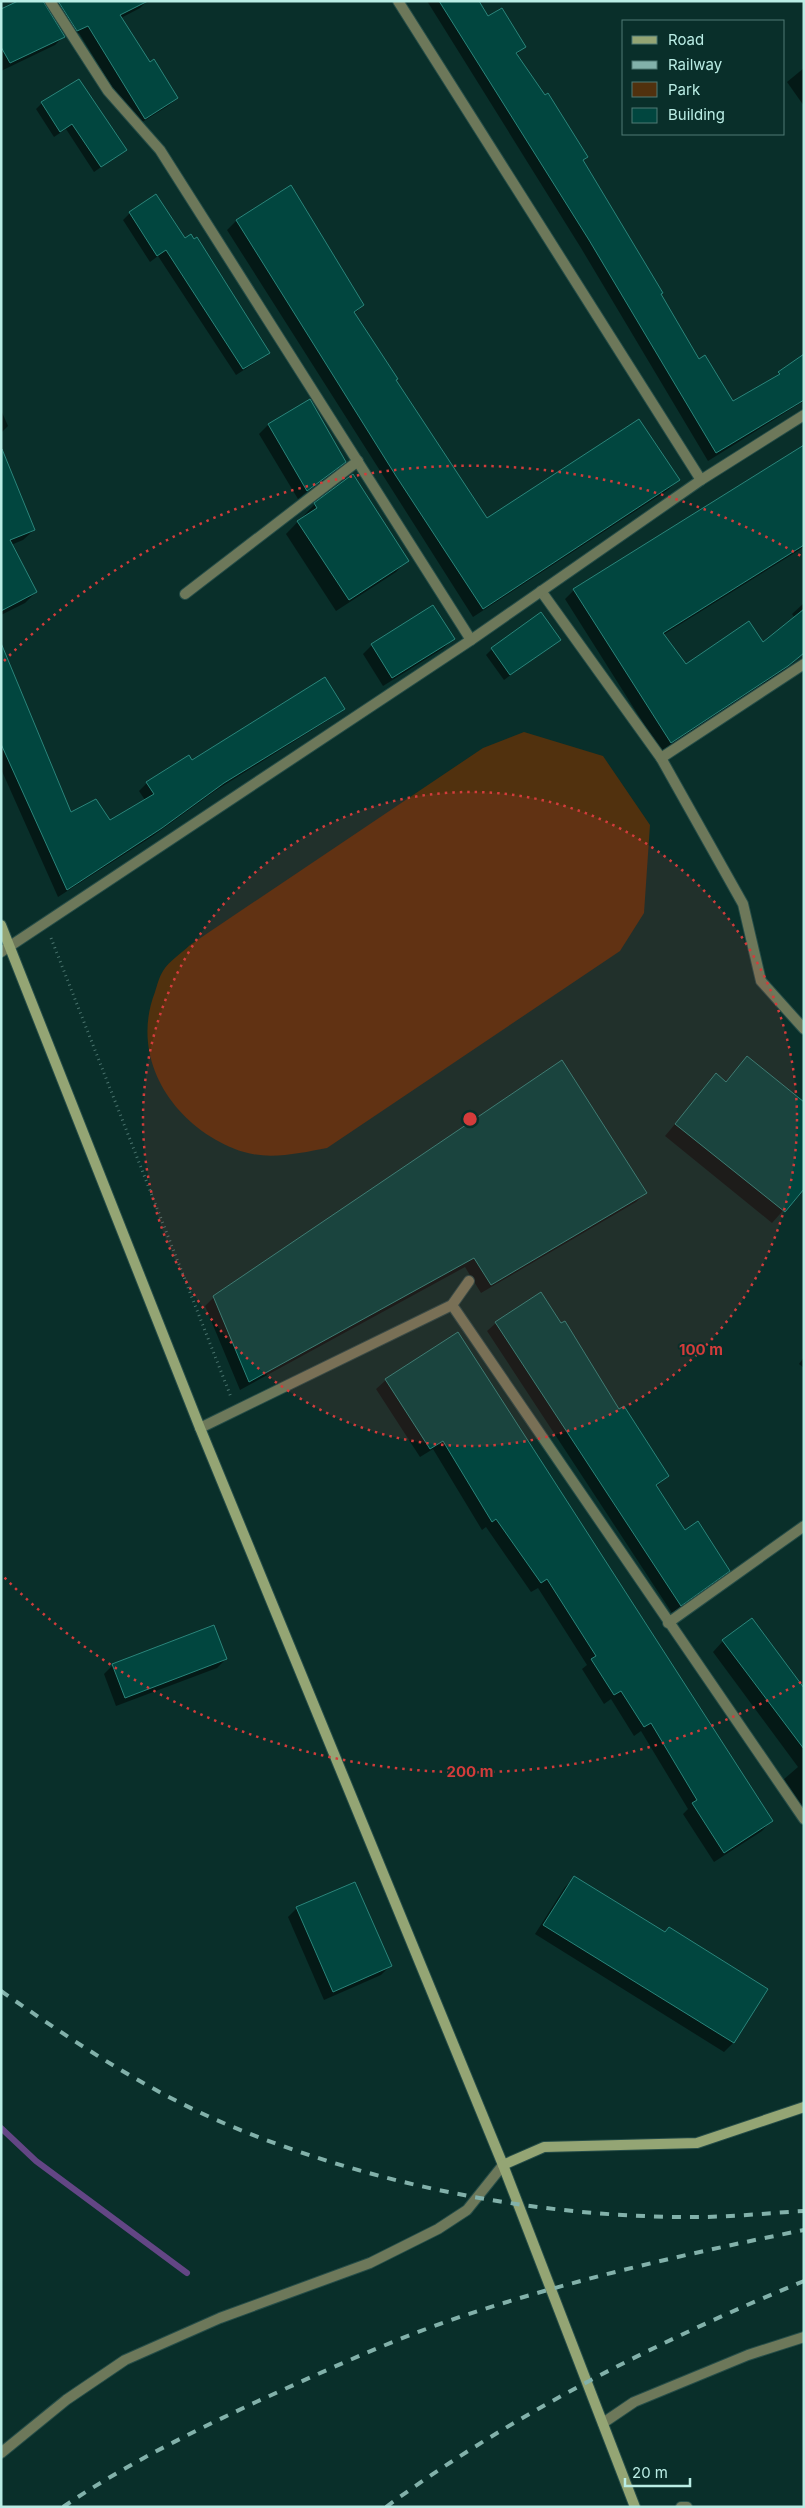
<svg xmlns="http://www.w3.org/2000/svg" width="805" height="2508" viewBox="0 0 805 2508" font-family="Inter,sans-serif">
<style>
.green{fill:#51310e}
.shadow{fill:#0007}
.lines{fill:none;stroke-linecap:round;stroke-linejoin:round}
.stream{stroke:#634685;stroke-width:6}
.building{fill:#01463f;stroke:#2b857b}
.lane-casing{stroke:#254d48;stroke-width:12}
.street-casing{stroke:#254d48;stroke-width:12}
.secondary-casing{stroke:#254d48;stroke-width:12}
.path{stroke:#4a746e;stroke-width:3;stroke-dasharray:1 4;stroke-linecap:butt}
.lane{stroke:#6d785a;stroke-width:10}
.street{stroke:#6d785a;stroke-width:10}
.secondary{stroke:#94a574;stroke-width:10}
.rail{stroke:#82b1aa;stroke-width:4;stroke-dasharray:9 9;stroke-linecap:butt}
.ring{fill:none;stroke:#d33c3b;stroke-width:2.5;stroke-dasharray:2.5 5}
.centre{fill:#d33c3b;stroke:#092f2a;stroke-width:2.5}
.ring-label{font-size:15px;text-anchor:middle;font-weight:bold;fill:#d33c3b;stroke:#092f2a;stroke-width:4;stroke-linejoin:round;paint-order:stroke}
</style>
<rect width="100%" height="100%" fill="#092f2a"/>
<!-- green -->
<path class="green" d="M 524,732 L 603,756 L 650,825 L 644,913 L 620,951 L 327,1148 C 301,1153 270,1160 244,1152 C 177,1131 128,1061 155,992 C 157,986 159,977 163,971 C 169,961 182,953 190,945 L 483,748 Z"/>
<!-- shadow -->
<g class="shadow">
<path d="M 21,1 L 147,1 L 140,8 L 121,18 L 149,63 L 177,98 L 168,106 L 136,126 L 79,33 L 69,38 L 52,14 L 50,15 L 63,37 L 55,45 L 1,71 L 1,11 Z"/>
<path d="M 427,1 L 478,1 L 488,18 L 524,47 L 516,55 L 586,157 L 582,161 L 698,361 L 733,403 L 771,381 L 804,355 L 804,401 L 708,461 L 581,248 Z"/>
<path d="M 804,68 L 804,106 L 787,82 Z"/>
<path d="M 42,103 L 125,150 L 94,172 L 66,129 L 54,137 L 36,109 Z"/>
<path d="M 130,213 L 185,240 L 268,352 L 261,359 L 236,375 L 158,256 L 150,262 L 123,220 Z"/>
<path d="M 236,221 L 363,305 L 354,314 L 394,380 L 487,520 L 678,480 L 668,490 L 473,617 L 227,230 Z"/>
<path d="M 309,401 L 344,461 L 298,499 L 259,434 L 268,425 Z"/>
<path d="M 1,410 L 8,426 L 1,433 Z"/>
<path d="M 1,451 L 34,530 L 23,540 L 11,545 L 36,592 L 25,603 L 1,615 Z"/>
<path d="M 315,504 L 407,560 L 396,572 L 336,611 L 286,534 Z"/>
<path d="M 804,515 L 804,547 L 663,635 L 685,666 L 763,644 L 795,618 L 792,614 L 804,603 L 804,653 L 778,675 L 661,751 L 565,599 L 574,590 Z"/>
<path d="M 453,639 L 444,648 L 383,686 L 363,654 L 372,645 Z"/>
<path d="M 559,639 L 504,680 L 486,655 L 492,649 Z"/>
<path d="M 1,646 L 71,813 L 109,822 L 145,800 L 139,791 L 147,783 L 192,762 L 343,708 L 335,716 L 215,791 L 153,836 L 58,897 L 1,769 Z"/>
<path d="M 747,1058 L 804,1187 L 772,1223 L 665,1136 L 716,1075 L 725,1082 Z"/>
<path d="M 645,1193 L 636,1202 L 481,1293 L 465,1267 L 240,1390 L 205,1306 L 214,1297 Z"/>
<path d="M 496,1323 L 618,1411 L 667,1476 L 656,1487 L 685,1531 L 728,1570 L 720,1579 L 672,1613 L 487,1331 Z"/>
<path d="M 457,1334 L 771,1821 L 762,1831 L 714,1862 L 683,1814 L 688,1809 L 641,1731 L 634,1736 L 611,1699 L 604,1704 L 582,1669 L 587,1665 L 538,1588 L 531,1592 L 486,1527 L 482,1530 L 433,1449 L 420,1457 L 376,1389 L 386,1380 Z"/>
<path d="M 804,1357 L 804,1368 L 799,1364 Z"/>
<path d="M 723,1641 L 804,1690 L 804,1811 L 783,1780 L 798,1767 L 713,1652 Z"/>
<path d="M 226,1659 L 217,1668 L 116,1706 L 104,1674 L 113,1665 Z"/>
<path d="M 574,1878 L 664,1933 L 766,1989 L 733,2043 L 724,2052 L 535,1934 L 565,1887 Z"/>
<path d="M 297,1908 L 390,1966 L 381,1975 L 324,2000 L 288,1917 Z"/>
</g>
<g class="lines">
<!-- stream -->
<path class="stream" d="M 1,2128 L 36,2161 L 187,2273"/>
</g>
<!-- building -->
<g class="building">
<path d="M 18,1 L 43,1 L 65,37 L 10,63 L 1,47 L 1,9 Z"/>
<path d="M 58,1 L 148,1 L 120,15 L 150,62 L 154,59 L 178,98 L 145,119 L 88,26 L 77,31 Z"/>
<path d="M 439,1 L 479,1 L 488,16 L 502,8 L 526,47 L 516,53 L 545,95 L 548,93 L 588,157 L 583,160 L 663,293 L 661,294 L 699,359 L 705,355 L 733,401 L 780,374 L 778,372 L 804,354 L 804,400 L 716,453 L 589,240 Z"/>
<path d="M 79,79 L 127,150 L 101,167 L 72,124 L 60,132 L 41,102 Z"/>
<path d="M 291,185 L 364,305 L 354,312 L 398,379 L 396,380 L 487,518 L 639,419 L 680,480 L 483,609 L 396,476 L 236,220 Z"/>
<path d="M 156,194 L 185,238 L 191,234 L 194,239 L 197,237 L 270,353 L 243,369 L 166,250 L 157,256 L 129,212 Z"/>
<path d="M 310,399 L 346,462 L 307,491 L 268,424 Z"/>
<path d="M 804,445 L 804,545 L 663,633 L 686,664 L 749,621 L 763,642 L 804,609 L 804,653 L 788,666 L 671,743 L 573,589 Z"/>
<path d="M 2,449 L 35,530 L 10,540 L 37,592 L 1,611 Z"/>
<path d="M 353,474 L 409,561 L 349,600 L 297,521 L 317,508 L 314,503 Z"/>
<path d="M 433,605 L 455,639 L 392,678 L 371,644 Z"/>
<path d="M 541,612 L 561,640 L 510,675 L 491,648 Z"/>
<path d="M 1,643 L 71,812 L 96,799 L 110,820 L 154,794 L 146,782 L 189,755 L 192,760 L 325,677 L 345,709 L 224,783 L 162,828 L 67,890 L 1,744 Z"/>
<path d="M 747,1056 L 804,1102 L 804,1189 L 785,1212 L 675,1124 L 716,1073 L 726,1082 Z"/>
<path d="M 562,1060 L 647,1193 L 491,1285 L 474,1258 L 249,1382 L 213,1296 Z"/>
<path d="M 541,1292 L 561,1323 L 565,1321 L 619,1409 L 624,1406 L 669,1476 L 656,1485 L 685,1530 L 698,1521 L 730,1571 L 681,1606 L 495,1322 Z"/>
<path d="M 458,1332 L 773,1821 L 724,1853 L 692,1803 L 697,1800 L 651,1723 L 644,1727 L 621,1691 L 614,1695 L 591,1659 L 596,1656 L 547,1579 L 541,1583 L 496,1519 L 492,1522 L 443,1441 L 430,1449 L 385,1379 Z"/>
<path d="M 752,1618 L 804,1688 L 804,1749 L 722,1640 Z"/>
<path d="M 214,1625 L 227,1659 L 125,1698 L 112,1664 Z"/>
<path d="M 574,1876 L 665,1932 L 669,1927 L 768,1989 L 734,2043 L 543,1925 Z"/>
<path d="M 355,1882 L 392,1966 L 333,1992 L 296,1907 Z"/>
</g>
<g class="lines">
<defs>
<g id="lane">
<path d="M 603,2423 L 634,2402 L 748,2355 L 804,2337"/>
<path d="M 1,2453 L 66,2400 L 125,2360 L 220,2318 L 370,2263 L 438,2229 L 467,2210 L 503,2165"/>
</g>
<g id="street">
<path d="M 50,1 L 108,91 L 160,150 L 471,640"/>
<path d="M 398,1 L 701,480"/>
<path d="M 541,591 L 661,758 L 743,904 L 761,981 L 804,1029"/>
<path d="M 185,594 L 358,461"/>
<path d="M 661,758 L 804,664"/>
<path d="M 1,952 L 471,640 L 701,480 L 804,415"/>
<path d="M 452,1305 L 804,1819"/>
<path d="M 200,1428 L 452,1305 L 469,1281"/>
<path d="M 668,1623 L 804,1526"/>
<path d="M 681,2507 L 687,2507"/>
</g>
<g id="secondary">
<path d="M 1,925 L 200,1428 L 503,2165 L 635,2507"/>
<path d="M 503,2165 L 544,2147 L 697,2143 L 804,2107"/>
</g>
</defs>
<!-- lane casing -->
<use href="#lane" class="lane-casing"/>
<!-- street casing -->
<use href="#street" class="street-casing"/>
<!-- secondary casing -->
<use href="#secondary" class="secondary-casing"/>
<!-- path -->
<path class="path" d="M 51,938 L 231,1397"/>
<!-- lane -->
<use href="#lane" class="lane"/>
<!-- street -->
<use href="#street" class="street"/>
<!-- secondary -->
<use href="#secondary" class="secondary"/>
<!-- rail -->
<g class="rail">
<path d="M 1,1991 C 74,2042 150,2093 233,2127 C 377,2186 542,2218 697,2217 C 732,2217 768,2213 804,2211"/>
<path d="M 63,2507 C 123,2466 190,2433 256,2402 C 329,2369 402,2335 478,2311 C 584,2277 694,2252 804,2230"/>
<path d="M 386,2507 C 511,2415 660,2340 804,2281"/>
</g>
</g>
<!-- distance rings -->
<circle cx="470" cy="1119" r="327" fill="#d33c3b" fill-opacity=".12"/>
<g class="ring">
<circle cx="470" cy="1119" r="327"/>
<path d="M801 1682A653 653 0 0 1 4 1577M4 661A653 653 0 0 1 801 556"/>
</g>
<circle cx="470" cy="1119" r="8" class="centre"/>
<g class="ring-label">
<text x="701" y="1355">100 m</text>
<text x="470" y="1777">200 m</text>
</g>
<!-- border -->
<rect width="805" height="2508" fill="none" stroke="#baede5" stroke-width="5"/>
<!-- legend -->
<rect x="622" y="20" width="162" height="115" fill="#092f2a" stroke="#507b75"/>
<rect x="632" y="36" width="25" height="8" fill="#94a574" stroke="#507b75"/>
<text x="668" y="45" font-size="15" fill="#baede5">Road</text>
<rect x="632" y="61" width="25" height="8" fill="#82b1aa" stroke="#507b75"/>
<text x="668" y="70" font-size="15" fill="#baede5">Railway</text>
<rect x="632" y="82" width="25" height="15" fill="#51310e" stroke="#507b75"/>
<text x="668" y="95" font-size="15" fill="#baede5">Park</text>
<rect x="632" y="108" width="25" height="15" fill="#01463f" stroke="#507b75"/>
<text x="668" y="120" font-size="15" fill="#baede5">Building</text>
<!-- scale -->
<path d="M625 2478v8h65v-8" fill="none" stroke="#baede5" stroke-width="2.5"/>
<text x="632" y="2478" font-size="15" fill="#baede5" stroke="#092f2a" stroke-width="4" paint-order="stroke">20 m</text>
</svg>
